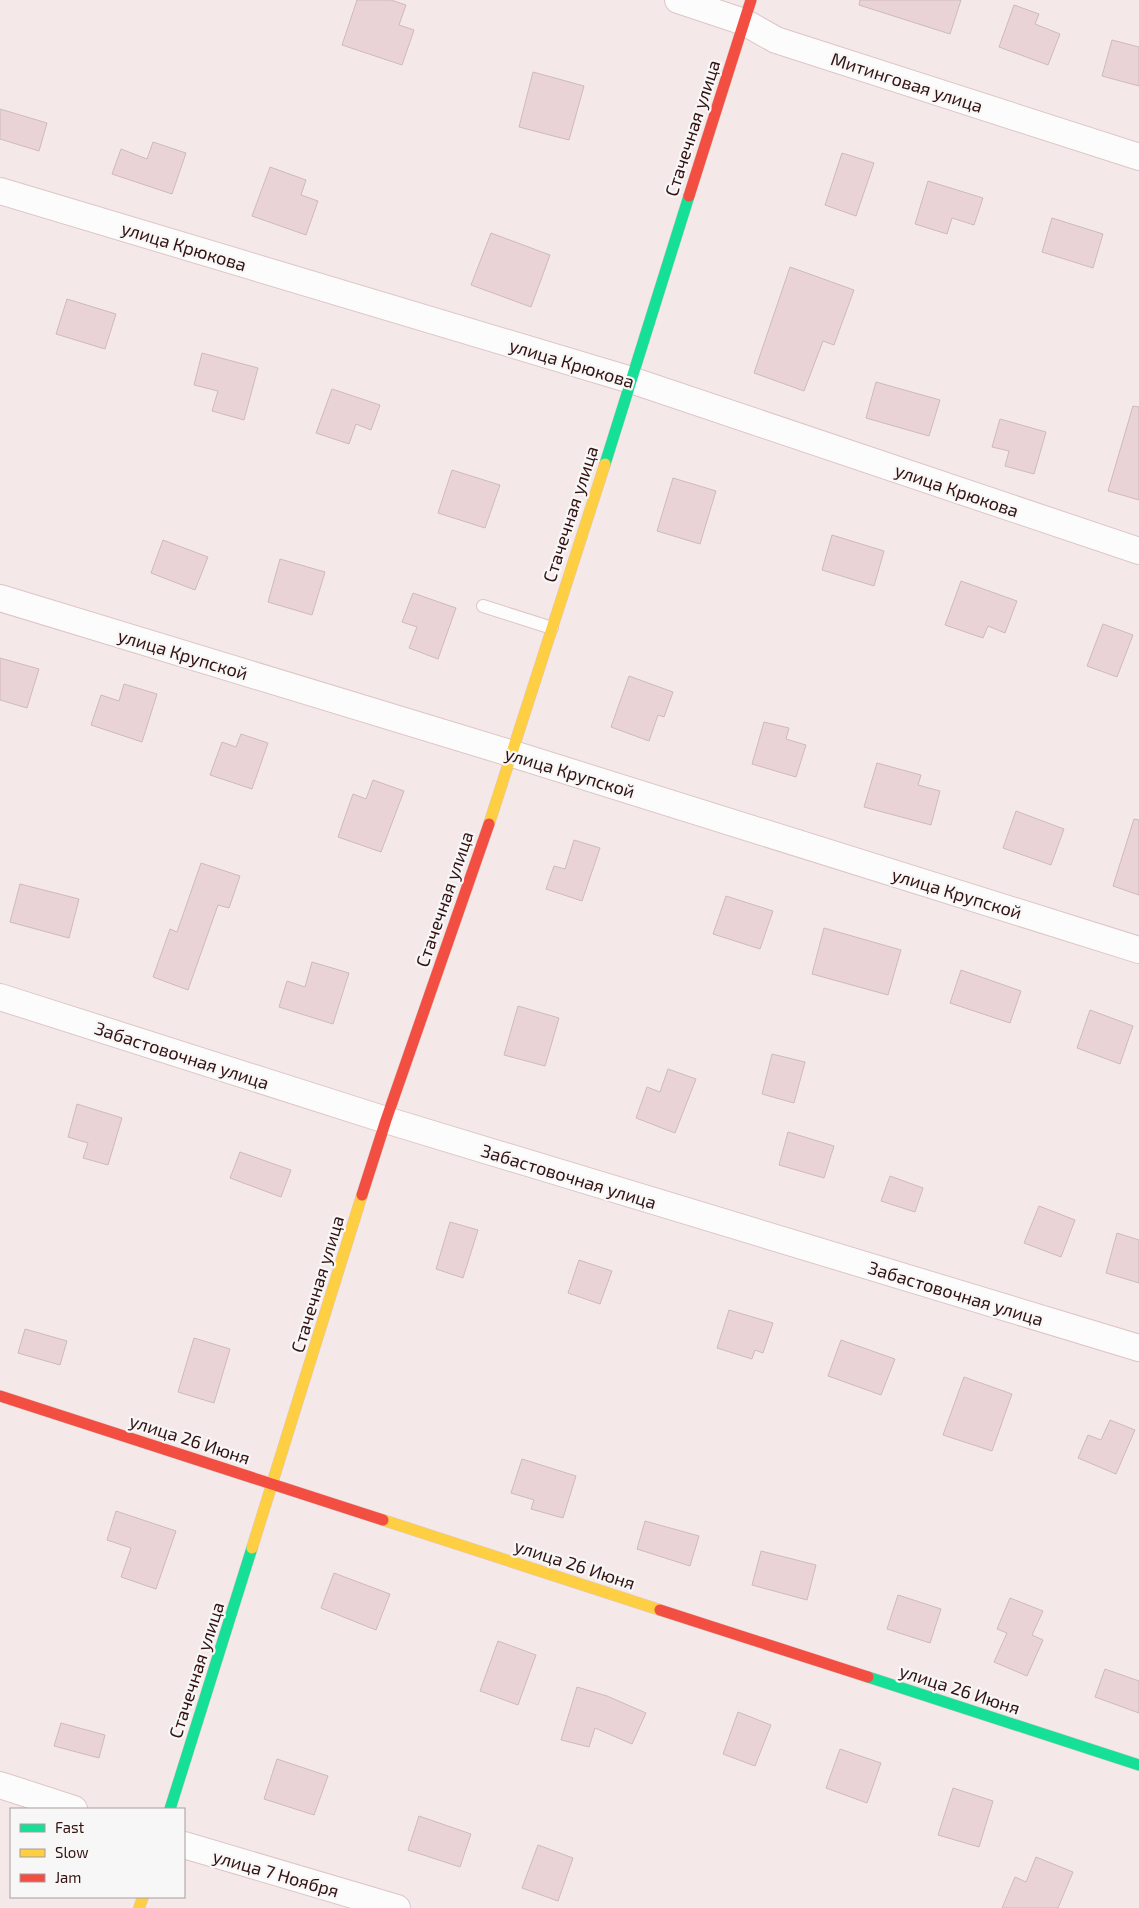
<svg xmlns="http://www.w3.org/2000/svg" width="1139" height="1908" viewBox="0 0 1139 1908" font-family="'Exo 2',sans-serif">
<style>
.building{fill:#ead3d7;stroke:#ceb9bd}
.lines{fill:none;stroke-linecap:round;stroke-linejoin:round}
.lane-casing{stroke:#ddc6c5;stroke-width:14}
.street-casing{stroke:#ddc6c5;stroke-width:28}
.fast-casing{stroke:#ddc6c5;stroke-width:12}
.slow-casing{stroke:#ddc6c5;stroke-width:12}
.jam-casing{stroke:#ddc6c5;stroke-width:12}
.lane{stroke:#fdfcfc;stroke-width:12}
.street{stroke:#fdfcfc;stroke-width:26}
.fast{stroke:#16e098;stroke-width:11}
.slow{stroke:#ffcf43;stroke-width:11}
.jam{stroke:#f24e42;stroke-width:11}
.labels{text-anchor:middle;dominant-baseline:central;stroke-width:4.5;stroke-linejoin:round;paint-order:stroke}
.street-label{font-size:18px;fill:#341211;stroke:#f7f7f7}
</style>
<rect width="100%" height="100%" fill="#f4e9e8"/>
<!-- building -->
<g class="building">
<path d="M 357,0 L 391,0 L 406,5 L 399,25 L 414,30 L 402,65 L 342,45 Z"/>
<path d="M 860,0 L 961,0 L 950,34 L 859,5 Z"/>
<path d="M 1014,5 L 1039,14 L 1035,24 L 1060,34 L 1048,65 L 999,47 Z"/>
<path d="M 1112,40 L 1139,47 L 1139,86 L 1102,76 Z"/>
<path d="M 533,72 L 584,86 L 569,140 L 519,127 Z"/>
<path d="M 0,109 L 47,123 L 39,151 L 0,139 Z"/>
<path d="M 153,142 L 186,153 L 172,194 L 112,174 L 121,149 L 147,159 Z"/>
<path d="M 842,153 L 874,163 L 856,216 L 825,205 Z"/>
<path d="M 270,167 L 306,180 L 301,195 L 318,201 L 306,235 L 252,216 Z"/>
<path d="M 928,181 L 983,198 L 974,225 L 952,218 L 947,234 L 915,224 Z"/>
<path d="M 1052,218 L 1103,234 L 1093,268 L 1042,252 Z"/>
<path d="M 491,233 L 550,255 L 531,307 L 471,285 Z"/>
<path d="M 790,267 L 854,290 L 834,345 L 823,341 L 804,391 L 754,373 Z"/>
<path d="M 67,299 L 116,314 L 105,349 L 56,334 Z"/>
<path d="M 202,353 L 258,368 L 244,420 L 212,411 L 218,391 L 194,385 Z"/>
<path d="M 876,382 L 940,400 L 929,436 L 866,418 Z"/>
<path d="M 332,389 L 380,405 L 371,430 L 356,424 L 349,444 L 316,433 Z"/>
<path d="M 1133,406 L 1139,407 L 1139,500 L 1108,491 Z"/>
<path d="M 1000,419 L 1046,432 L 1034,474 L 1005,466 L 1009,451 L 992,447 Z"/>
<path d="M 452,470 L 500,485 L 485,528 L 438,513 Z"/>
<path d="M 673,478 L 716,491 L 700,544 L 657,531 Z"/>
<path d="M 832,535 L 884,551 L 874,586 L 822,570 Z"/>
<path d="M 163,540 L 208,557 L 195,590 L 151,573 Z"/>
<path d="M 280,559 L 325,572 L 312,615 L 268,602 Z"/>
<path d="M 961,581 L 1017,601 L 1005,633 L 988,626 L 983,638 L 945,625 Z"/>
<path d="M 413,593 L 456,608 L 438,659 L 409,648 L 417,627 L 402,622 Z"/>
<path d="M 1103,624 L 1133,635 L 1117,677 L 1087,666 Z"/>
<path d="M 0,658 L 39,669 L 27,708 L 0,700 Z"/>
<path d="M 629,676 L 673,692 L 664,717 L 658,715 L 649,741 L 611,727 Z"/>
<path d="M 124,684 L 157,694 L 142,742 L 91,725 L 101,695 L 119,701 Z"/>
<path d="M 764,722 L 789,728 L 786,739 L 806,745 L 796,777 L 752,764 Z"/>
<path d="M 241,734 L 268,743 L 252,789 L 210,775 L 222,742 L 236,747 Z"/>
<path d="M 877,763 L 921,775 L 918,785 L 940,791 L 931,825 L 864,807 Z"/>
<path d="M 373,780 L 404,791 L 381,852 L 338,837 L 353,794 L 366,799 Z"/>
<path d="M 1016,811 L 1064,829 L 1051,865 L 1003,848 Z"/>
<path d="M 1134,819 L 1139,820 L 1139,895 L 1113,886 Z"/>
<path d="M 574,840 L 600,848 L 582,901 L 546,889 L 554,866 L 565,869 Z"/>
<path d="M 201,863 L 240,876 L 229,908 L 218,905 L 188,990 L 153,977 L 170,929 L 177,932 Z"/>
<path d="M 20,884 L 79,899 L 69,938 L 10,922 Z"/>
<path d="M 726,896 L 773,911 L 760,949 L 713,934 Z"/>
<path d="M 824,928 L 901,950 L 888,995 L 812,974 Z"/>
<path d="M 312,962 L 349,973 L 333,1024 L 279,1007 L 287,981 L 305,987 Z"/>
<path d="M 961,970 L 1021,991 L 1010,1023 L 950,1003 Z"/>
<path d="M 518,1006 L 559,1018 L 545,1066 L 504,1055 Z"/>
<path d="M 1090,1010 L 1133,1026 L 1120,1064 L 1077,1048 Z"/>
<path d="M 772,1054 L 805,1062 L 794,1103 L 762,1094 Z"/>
<path d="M 668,1069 L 696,1079 L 675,1133 L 636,1118 L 647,1087 L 660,1092 Z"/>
<path d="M 77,1104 L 122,1118 L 108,1165 L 83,1158 L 88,1143 L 68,1137 Z"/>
<path d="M 788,1132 L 834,1146 L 824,1178 L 779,1165 Z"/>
<path d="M 240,1152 L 291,1170 L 281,1197 L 230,1178 Z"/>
<path d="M 890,1176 L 923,1188 L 915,1212 L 881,1201 Z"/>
<path d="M 1039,1206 L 1075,1220 L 1061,1257 L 1024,1243 Z"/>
<path d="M 450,1222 L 478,1230 L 463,1278 L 436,1269 Z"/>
<path d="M 1117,1233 L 1139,1240 L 1139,1283 L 1106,1273 Z"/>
<path d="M 579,1260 L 612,1271 L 600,1304 L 568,1293 Z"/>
<path d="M 729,1310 L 773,1323 L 763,1353 L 755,1350 L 752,1359 L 717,1348 Z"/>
<path d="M 25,1329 L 67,1341 L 60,1365 L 18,1353 Z"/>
<path d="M 194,1338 L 230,1349 L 214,1403 L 178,1392 Z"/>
<path d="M 841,1340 L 895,1359 L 881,1395 L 828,1376 Z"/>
<path d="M 964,1377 L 1012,1394 L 992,1451 L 943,1435 Z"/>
<path d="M 1110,1420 L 1135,1430 L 1116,1474 L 1078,1458 L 1088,1435 L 1101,1440 Z"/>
<path d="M 522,1459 L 576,1476 L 563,1518 L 531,1509 L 534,1500 L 511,1493 Z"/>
<path d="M 116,1511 L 176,1531 L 156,1589 L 121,1577 L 131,1548 L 107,1540 Z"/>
<path d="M 645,1521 L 699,1536 L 690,1566 L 637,1549 Z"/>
<path d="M 761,1551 L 816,1565 L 807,1600 L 752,1585 Z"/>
<path d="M 334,1573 L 390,1594 L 376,1630 L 321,1608 Z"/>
<path d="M 898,1595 L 941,1609 L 930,1643 L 887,1629 Z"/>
<path d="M 1010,1598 L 1043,1611 L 1032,1635 L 1043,1640 L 1027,1676 L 994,1662 L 1007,1633 L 997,1629 Z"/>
<path d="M 498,1641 L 536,1655 L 518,1705 L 480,1691 Z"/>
<path d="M 1105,1669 L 1139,1681 L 1139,1713 L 1095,1697 Z"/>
<path d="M 577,1687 L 607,1696 L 646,1713 L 632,1744 L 595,1728 L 589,1747 L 561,1740 Z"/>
<path d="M 738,1712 L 771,1725 L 755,1766 L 723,1754 Z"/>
<path d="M 61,1723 L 105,1735 L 99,1758 L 54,1746 Z"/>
<path d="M 840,1749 L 881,1763 L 867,1803 L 826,1788 Z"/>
<path d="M 277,1759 L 328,1776 L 314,1815 L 264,1799 Z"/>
<path d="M 953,1788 L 993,1801 L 979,1847 L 938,1835 Z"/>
<path d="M 419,1816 L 471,1834 L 460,1867 L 408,1850 Z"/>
<path d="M 538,1845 L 573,1858 L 558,1901 L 522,1888 Z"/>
<path d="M 1036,1857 L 1073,1872 L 1058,1908 L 1002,1908 L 1015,1877 L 1026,1882 Z"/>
</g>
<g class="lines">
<defs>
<path id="lane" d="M 483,606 L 552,628"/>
<g id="street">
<path d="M 678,0 L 744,22 L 776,40 L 1139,157"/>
<path d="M 0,191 L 631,380 L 1139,551"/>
<path d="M 0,598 L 513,754 L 1139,950"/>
<path d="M 0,997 L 386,1120 L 1139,1348"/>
<path d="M 0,1785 L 74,1809"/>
<path d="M 184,1845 L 397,1908"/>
</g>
<g id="fast">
<path d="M 605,464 L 689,196"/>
<path d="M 868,1677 L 1139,1765"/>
<path d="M 170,1809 L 252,1548"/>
</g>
<g id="slow">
<path d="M 489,824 L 605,464"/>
<path d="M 383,1520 L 660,1610"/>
<path d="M 252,1548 L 362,1195"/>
<path d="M 139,1908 L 143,1897"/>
</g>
<g id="jam">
<path d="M 689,196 L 751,0"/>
<path d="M 362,1195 L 386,1120 L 489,824"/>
<path d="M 0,1396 L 383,1520"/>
<path d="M 660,1610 L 868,1677"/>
</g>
</defs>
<!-- lane casing -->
<use href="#lane" class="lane-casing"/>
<!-- street casing -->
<use href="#street" class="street-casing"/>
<!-- fast casing -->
<use href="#fast" class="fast-casing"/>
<!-- slow casing -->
<use href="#slow" class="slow-casing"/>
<!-- jam casing -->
<use href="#jam" class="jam-casing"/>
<!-- lane -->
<use href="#lane" class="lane"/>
<!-- street -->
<use href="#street" class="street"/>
<!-- fast -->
<use href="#fast" class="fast"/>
<!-- slow -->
<use href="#slow" class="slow"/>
<!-- jam -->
<use href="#jam" class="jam"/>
</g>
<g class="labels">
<!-- street labels -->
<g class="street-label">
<text transform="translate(907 82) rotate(18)">Митинговая улица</text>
<text transform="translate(692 128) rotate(-72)">Стачечная улица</text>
<text transform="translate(184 246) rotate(17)">улица Крюкова</text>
<text transform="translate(572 363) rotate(17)">улица Крюкова</text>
<text transform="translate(957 490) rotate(19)">улица Крюкова</text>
<text transform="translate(570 514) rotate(-72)">Стачечная улица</text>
<text transform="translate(183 654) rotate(17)">улица Крупской</text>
<text transform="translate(570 772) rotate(17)">улица Крупской</text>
<text transform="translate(957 893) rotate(17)">улица Крупской</text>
<text transform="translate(444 899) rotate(-71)">Стачечная улица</text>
<text transform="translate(182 1055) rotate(18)">Забастовочная улица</text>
<text transform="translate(569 1176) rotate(17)">Забастовочная улица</text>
<text transform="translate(317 1284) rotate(-73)">Стачечная улица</text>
<text transform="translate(956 1293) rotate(17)">Забастовочная улица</text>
<text transform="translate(190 1439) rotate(18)">улица 26 Июня</text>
<text transform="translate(575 1564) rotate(18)">улица 26 Июня</text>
<text transform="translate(196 1670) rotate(-72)">Стачечная улица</text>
<text transform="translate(960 1689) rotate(18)">улица 26 Июня</text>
<text transform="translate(276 1873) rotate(16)">улица 7 Ноября</text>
</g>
</g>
<!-- legend -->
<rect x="10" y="1808" width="175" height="90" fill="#f7f7f7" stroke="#a99b9b"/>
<rect x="20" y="1824" width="25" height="8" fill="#16e098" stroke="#a99b9b"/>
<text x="55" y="1833" font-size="15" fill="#341211">Fast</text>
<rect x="20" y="1849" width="25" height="8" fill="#ffcf43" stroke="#a99b9b"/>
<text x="55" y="1858" font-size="15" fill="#341211">Slow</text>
<rect x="20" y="1874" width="25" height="8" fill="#f24e42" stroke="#a99b9b"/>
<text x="55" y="1883" font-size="15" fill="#341211">Jam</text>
</svg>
